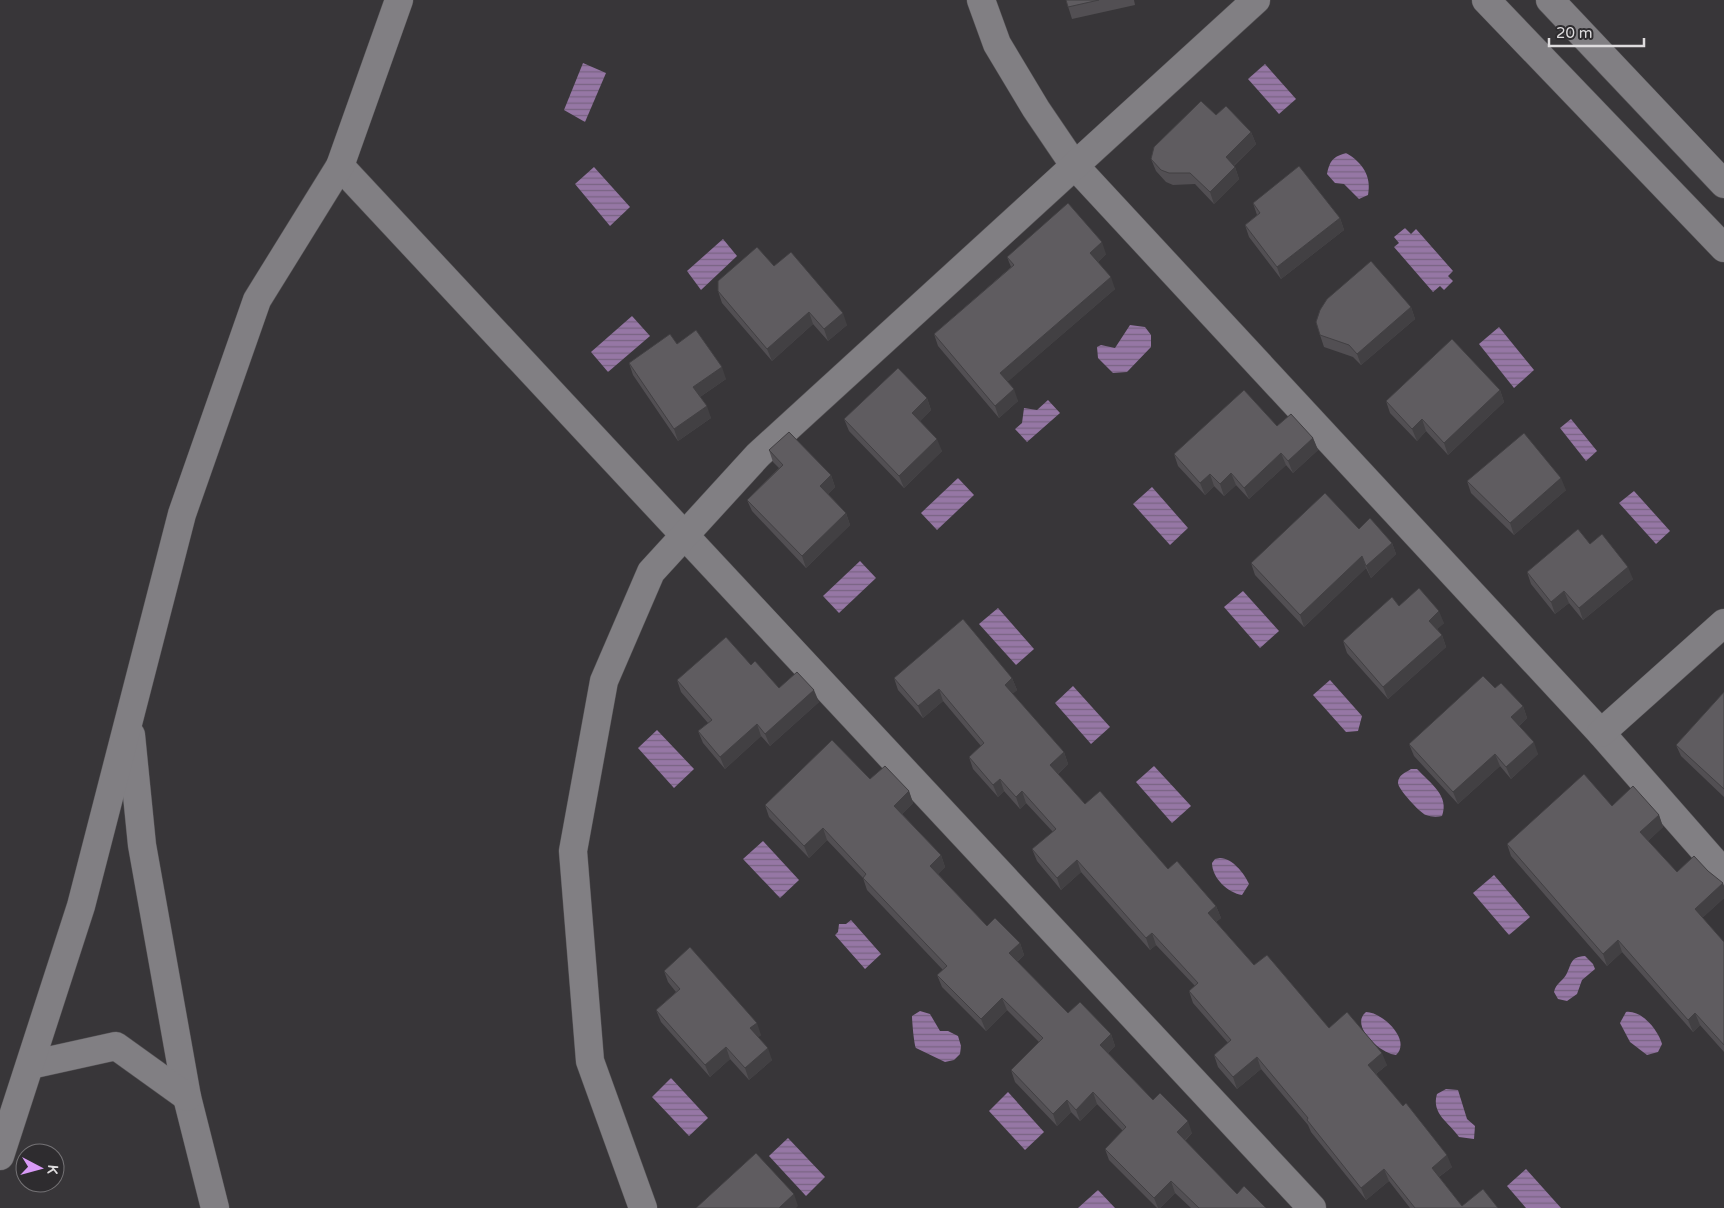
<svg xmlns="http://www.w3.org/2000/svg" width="1724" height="1208" viewBox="0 0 1724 1208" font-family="'Varela Round',sans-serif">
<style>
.water{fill:url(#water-rules)}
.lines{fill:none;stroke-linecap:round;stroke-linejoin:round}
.minor-casing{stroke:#545255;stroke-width:29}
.minor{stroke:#817f83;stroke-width:28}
.wall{fill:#524f53}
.shaded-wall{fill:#424043}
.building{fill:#5f5c60;stroke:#424043}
</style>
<defs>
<pattern id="water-rules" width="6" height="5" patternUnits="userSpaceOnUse" patternTransform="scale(1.25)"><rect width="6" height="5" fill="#9677a5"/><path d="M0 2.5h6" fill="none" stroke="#796483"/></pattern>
</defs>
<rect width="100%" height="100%" fill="#383639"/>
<!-- water -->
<g class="water">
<path d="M 583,63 L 606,73 L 585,122 L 564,110 Z"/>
<path d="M 1265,64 L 1296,99 L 1279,114 L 1248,79 Z"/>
<path d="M 1346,153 C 1362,162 1372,176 1368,195 L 1359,199 L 1344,184 L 1335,183 L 1327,174 C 1330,160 1333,157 1346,153 Z"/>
<path d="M 594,167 L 630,207 L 610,226 L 575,184 Z"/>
<path d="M 1405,228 L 1411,234 L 1416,229 L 1453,271 L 1448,276 L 1453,281 L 1444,290 L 1440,286 L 1433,292 L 1394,247 L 1399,243 L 1394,237 Z"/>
<path d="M 723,239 L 737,256 L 701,290 L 687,271 Z"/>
<path d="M 632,316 L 650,336 L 608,372 L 591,352 Z"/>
<path d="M 1130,325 L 1145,327 L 1151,335 L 1151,347 L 1127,372 L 1113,373 L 1098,358 L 1097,347 L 1101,345 L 1115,348 Z"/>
<path d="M 1499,327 L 1534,370 L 1514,388 L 1479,344 Z"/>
<path d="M 1048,400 L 1060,413 L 1027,442 L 1015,429 L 1022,423 L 1024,408 L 1037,410 Z"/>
<path d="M 1571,419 L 1597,451 L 1586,461 L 1560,428 Z"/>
<path d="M 958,478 L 974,495 L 937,530 L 921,513 Z"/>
<path d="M 1152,487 L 1188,528 L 1170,545 L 1133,504 Z"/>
<path d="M 1634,491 L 1670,531 L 1656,544 L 1619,503 Z"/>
<path d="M 860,561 L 876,578 L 839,613 L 823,596 Z"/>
<path d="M 1243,591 L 1279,631 L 1260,648 L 1224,607 Z"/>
<path d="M 998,608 L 1034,649 L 1016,665 L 979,624 Z"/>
<path d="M 1330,680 L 1362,716 L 1358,731 L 1346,732 L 1313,695 Z"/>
<path d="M 1073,686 L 1110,727 L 1091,744 L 1055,703 Z"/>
<path d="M 657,730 L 694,769 L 674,788 L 638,748 Z"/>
<path d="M 1154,766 L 1191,806 L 1172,823 L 1136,782 Z"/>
<path d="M 1411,769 L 1417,769 C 1430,783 1450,796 1442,816 C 1437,817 1431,817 1426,815 C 1420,813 1398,789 1398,783 C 1398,775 1405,773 1411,769 Z"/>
<path d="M 763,841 L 799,880 L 780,898 L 743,859 Z"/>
<path d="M 1220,858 C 1232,858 1244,873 1249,884 L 1242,895 C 1228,893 1212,878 1212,863 L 1215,859 Z"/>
<path d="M 1494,875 L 1530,917 L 1509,935 L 1473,893 Z"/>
<path d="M 851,920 L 881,954 L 865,969 L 835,935 L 838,932 L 839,924 L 846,924 Z"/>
<path d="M 1585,956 L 1593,964 L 1595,969 L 1582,980 L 1577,994 L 1567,1001 L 1558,999 L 1554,992 C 1556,983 1562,982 1566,975 C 1572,965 1569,957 1585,956 Z"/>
<path d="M 920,1011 L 930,1014 L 940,1031 L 948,1031 L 958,1036 L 961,1046 L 960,1054 L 954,1060 L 945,1062 L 916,1048 C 914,1045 912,1020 912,1016 Z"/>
<path d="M 1366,1012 C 1382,1012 1412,1040 1396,1055 C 1381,1054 1349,1026 1366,1012 Z"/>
<path d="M 1626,1012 C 1642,1010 1658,1030 1662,1044 L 1658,1052 L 1647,1055 L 1630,1042 L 1620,1023 Z"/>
<path d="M 671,1078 L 708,1118 L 689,1136 L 652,1097 Z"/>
<path d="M 1446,1089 L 1458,1090 L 1467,1119 L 1475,1126 L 1474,1139 L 1459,1137 C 1449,1122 1431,1114 1437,1094 Z"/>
<path d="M 1008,1092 L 1044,1132 L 1025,1150 L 989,1111 Z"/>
<path d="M 788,1138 L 825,1177 L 806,1196 L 769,1156 Z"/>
<path d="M 1526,1169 L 1561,1208 L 1526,1208 L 1507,1186 Z"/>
<path d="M 1098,1190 L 1115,1208 L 1078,1208 Z"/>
</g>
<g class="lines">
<defs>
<g id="minor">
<path d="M 981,0 L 997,44 L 1036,109 L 1074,165 L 1601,733 L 1724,873"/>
<path d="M 1486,0 L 1724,248"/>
<path d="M 1550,0 L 1724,184"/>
<path d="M 340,166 L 1312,1208"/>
<path d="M 1601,733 L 1724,623"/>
<path d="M 131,735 L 142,845 L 187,1097 L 215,1208"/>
<path d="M 30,1065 L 116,1046 L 187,1097"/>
<path d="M 0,1156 L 81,906 L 182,514 L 257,300 L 340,166 L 399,0"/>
<path d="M 643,1208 L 590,1061 L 573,851 L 604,681 L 651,572 L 758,455 L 1256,0"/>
</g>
</defs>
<!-- minor casing -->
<use href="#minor" class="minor-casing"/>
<!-- minor -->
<use href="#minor" class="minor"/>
</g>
<!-- wall -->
<g class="wall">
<path d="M 1066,0 L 1134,0 L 1135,5 L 1072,19 Z"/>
<path d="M 1216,115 L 1251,132 L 1256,144 L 1234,166 L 1235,167 L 1239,179 L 1214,204 L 1195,184 L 1173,185 L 1166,182 L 1156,171 L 1151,159 Z"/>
<path d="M 1253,203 L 1340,218 L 1344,230 L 1281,279 L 1249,237 L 1245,225 L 1257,215 Z"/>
<path d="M 1106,254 L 1098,262 L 1115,289 L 1007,382 L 1018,401 L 999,418 L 938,346 L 934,334 L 1011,267 L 1007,257 Z"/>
<path d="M 774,266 L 847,325 L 828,341 L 813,324 L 772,361 L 722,303 L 718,291 Z"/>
<path d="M 1411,307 L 1415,319 L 1361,365 L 1353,357 L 1324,347 L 1320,335 Z"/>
<path d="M 677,344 L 726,379 L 700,397 L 711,418 L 678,441 L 633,375 L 629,363 Z"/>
<path d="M 1500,390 L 1504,402 L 1448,455 L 1426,431 L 1417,441 L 1390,413 L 1386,401 Z"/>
<path d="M 927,398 L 931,410 L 920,421 L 942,451 L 904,488 L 849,431 L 844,419 Z"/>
<path d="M 1277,426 L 1313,438 L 1318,450 L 1293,473 L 1286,465 L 1249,499 L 1236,485 L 1224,496 L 1214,486 L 1205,495 L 1178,466 L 1174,454 Z"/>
<path d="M 769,450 L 831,475 L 835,487 L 828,494 L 846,513 L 850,525 L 806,568 L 752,511 L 747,500 L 779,468 L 773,462 Z"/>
<path d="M 1467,481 L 1566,490 L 1514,535 L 1471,493 Z"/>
<path d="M 1359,529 L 1392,543 L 1396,554 L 1371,578 L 1366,568 L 1304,627 L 1255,575 L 1251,563 Z"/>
<path d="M 1590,544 L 1633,579 L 1583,620 L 1569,603 L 1555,614 L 1531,584 L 1527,572 Z"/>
<path d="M 1399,606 L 1444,623 L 1437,629 L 1442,635 L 1446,647 L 1388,699 L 1347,653 L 1343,641 Z"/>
<path d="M 751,665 L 779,688 L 819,702 L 770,746 L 761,736 L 725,769 L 703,743 L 698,731 L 708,723 L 681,692 L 677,680 Z"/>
<path d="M 894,678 L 1012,678 L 1017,690 L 1012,694 L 1064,752 L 1068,764 L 1058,774 L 1085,804 L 1168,869 L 1216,906 L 1221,918 L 1216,922 L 1254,965 L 1329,1028 L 1387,1065 L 1376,1074 L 1452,1167 L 1439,1177 L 1462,1206 L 1498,1208 L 1410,1208 L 1389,1181 L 1366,1200 L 1311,1132 L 1308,1125 L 1261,1069 L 1237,1089 L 1218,1067 L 1214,1055 L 1228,1043 L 1193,1003 L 1189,991 L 1195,986 L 1156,945 L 1150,950 L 1081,872 L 1061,890 L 1037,861 L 1032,849 L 1053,832 L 1026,803 L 1020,809 L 1004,791 L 998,797 L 973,769 L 969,757 L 981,746 L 943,701 L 923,718 L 898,690 Z"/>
<path d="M 1495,688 L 1523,706 L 1527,718 L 1519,726 L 1538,754 L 1511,779 L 1500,766 L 1458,804 L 1414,756 L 1409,744 Z"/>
<path d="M 1724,692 L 1724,797 L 1681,756 L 1676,745 Z"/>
<path d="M 870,779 L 909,791 L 913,803 L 902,814 L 941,855 L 945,867 L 938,874 L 987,926 L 1020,943 L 1024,955 L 1017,962 L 1068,1013 L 1111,1034 L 1115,1046 L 1108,1053 L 1153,1100 L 1192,1133 L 1185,1141 L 1237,1194 L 1266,1208 L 1191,1208 L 1175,1193 L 1160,1208 L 1157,1208 L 1109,1160 L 1105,1149 L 1123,1131 L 1097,1104 L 1080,1121 L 1071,1112 L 1057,1126 L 1015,1082 L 1011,1070 L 1039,1042 L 1007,1010 L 986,1031 L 942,987 L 937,975 L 943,970 L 867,890 L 863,878 L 827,840 L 809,858 L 769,817 L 765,805 Z"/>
<path d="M 1612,806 L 1659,815 L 1663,827 L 1648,841 L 1677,872 L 1708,871 L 1724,886 L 1724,898 L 1702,918 L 1724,942 L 1724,1052 L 1700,1025 L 1693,1032 L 1622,952 L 1607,966 L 1511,856 L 1507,844 Z"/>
<path d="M 664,971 L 761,1035 L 758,1037 L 772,1060 L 749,1080 L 730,1059 L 710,1077 L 661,1022 L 656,1010 L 676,992 L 668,982 Z"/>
</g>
<!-- shaded-wall -->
<g class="shaded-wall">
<path d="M 1251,132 L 1256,144 L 1230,169 L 1226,157 Z"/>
<path d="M 1235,167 L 1239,179 L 1214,204 L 1210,192 Z"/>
<path d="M 1340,218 L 1344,230 L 1281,279 L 1277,267 Z"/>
<path d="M 1102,242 L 1106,254 L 1095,265 L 1090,253 Z"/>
<path d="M 1111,277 L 1115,289 L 1004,385 L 1000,373 Z"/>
<path d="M 1411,307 L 1415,319 L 1361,365 L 1357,354 Z"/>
<path d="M 809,312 L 813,324 L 772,361 L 767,349 Z"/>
<path d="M 843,313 L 847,325 L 828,341 L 824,329 Z"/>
<path d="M 722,367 L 726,379 L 697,399 L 693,387 Z"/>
<path d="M 1014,389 L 1018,401 L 999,418 L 995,406 Z"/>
<path d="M 1500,390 L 1504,402 L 1448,455 L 1444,443 Z"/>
<path d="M 927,398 L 931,410 L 917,425 L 912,413 Z"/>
<path d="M 707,406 L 711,418 L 678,441 L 674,429 Z"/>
<path d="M 1422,419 L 1426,431 L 1417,441 L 1412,429 Z"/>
<path d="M 1313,438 L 1318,450 L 1293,473 L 1288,461 Z"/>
<path d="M 937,439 L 942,451 L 904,488 L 899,476 Z"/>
<path d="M 1281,453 L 1286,465 L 1249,499 L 1244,488 Z"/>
<path d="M 1231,473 L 1236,485 L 1224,496 L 1220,484 Z"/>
<path d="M 1210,474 L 1214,486 L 1205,495 L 1200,483 Z"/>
<path d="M 831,475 L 835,487 L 824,498 L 820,486 Z"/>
<path d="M 1561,478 L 1566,490 L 1514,535 L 1510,523 Z"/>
<path d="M 846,513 L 850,525 L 806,568 L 802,556 Z"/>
<path d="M 1392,543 L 1396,554 L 1371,578 L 1366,566 Z"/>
<path d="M 1362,556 L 1366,568 L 1304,627 L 1300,615 Z"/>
<path d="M 1628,567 L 1633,579 L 1583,620 L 1579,608 Z"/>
<path d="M 1564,591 L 1569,603 L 1555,614 L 1551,602 Z"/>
<path d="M 1439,611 L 1444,623 L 1433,633 L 1429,621 Z"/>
<path d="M 1442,635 L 1446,647 L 1388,699 L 1383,687 Z"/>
<path d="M 1012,678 L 1017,690 L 1009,697 L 1005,685 Z"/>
<path d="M 939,689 L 943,701 L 923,718 L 918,706 Z"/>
<path d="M 814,690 L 819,702 L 770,746 L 765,734 Z"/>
<path d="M 1523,706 L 1527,718 L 1515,729 L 1511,717 Z"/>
<path d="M 757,724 L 761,736 L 725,769 L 720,757 Z"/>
<path d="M 1534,742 L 1538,754 L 1511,779 L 1506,767 Z"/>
<path d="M 1064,752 L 1068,764 L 1054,777 L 1050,765 Z"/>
<path d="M 1495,754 L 1500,766 L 1458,804 L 1453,792 Z"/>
<path d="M 1000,779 L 1004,791 L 998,797 L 993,785 Z"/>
<path d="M 909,791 L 913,803 L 898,818 L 894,806 Z"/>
<path d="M 1022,791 L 1026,803 L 1020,809 L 1016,797 Z"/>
<path d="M 1659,815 L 1663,827 L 1645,844 L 1640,832 Z"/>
<path d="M 823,828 L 827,840 L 809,858 L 804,846 Z"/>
<path d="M 941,855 L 945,867 L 935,878 L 930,866 Z"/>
<path d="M 1077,860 L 1081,872 L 1061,890 L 1057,878 Z"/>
<path d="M 1723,883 L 1724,886 L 1724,898 L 1699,921 L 1695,909 Z"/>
<path d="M 1216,906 L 1221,918 L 1212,925 L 1208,913 Z"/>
<path d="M 1152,933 L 1156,945 L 1150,950 L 1146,938 Z"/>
<path d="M 1618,940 L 1622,952 L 1607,966 L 1603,954 Z"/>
<path d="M 1020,943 L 1024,955 L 1013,965 L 1009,953 Z"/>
<path d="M 1002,998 L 1007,1010 L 986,1031 L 981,1019 Z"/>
<path d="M 1695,1013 L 1700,1025 L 1693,1032 L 1688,1020 Z"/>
<path d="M 757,1023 L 761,1035 L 755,1040 L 750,1028 Z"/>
<path d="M 1111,1034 L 1115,1046 L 1104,1057 L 1100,1045 Z"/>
<path d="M 726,1047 L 730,1059 L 710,1077 L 705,1065 Z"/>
<path d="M 768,1048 L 772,1060 L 749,1080 L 745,1068 Z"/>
<path d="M 1382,1053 L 1387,1065 L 1372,1077 L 1368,1065 Z"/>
<path d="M 1257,1057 L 1261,1069 L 1237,1089 L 1233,1077 Z"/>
<path d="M 1093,1092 L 1097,1104 L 1080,1121 L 1076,1110 Z"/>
<path d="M 1067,1100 L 1071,1112 L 1057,1126 L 1053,1114 Z"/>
<path d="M 1188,1121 L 1192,1133 L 1181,1144 L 1177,1132 Z"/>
<path d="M 1447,1155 L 1452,1167 L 1436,1179 L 1432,1168 Z"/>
<path d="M 1384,1169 L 1389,1181 L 1366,1200 L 1361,1188 Z"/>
<path d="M 1171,1181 L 1175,1193 L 1160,1208 L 1158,1208 L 1154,1198 Z"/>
<path d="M 794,1194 L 798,1206 L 796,1208 L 779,1208 Z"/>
</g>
<!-- building -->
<g class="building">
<path d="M 1066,0 L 1099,0 L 1068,7 Z"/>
<path d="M 1201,101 L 1216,115 L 1226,106 L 1251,132 L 1226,157 L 1235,167 L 1210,192 L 1190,173 L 1169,173 L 1161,170 L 1151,159 L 1154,147 Z"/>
<path d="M 1299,166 L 1340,218 L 1277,267 L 1245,225 L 1260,213 L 1253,203 Z"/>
<path d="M 1068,203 L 1102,242 L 1090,253 L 1111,277 L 1000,373 L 1014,389 L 995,406 L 934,334 L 1014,265 L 1007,257 Z"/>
<path d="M 757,247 L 774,266 L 791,252 L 843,313 L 824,329 L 809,312 L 767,349 L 718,291 L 718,281 Z"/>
<path d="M 1371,261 L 1411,307 L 1357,354 L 1349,345 L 1320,335 L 1316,322 L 1320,310 L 1327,299 Z"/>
<path d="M 696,330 L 722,367 L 693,387 L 707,406 L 674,429 L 629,363 L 670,334 L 677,344 Z"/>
<path d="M 1452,339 L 1500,390 L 1444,443 L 1422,419 L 1412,429 L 1386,401 Z"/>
<path d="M 898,368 L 927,398 L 912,413 L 937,439 L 899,476 L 844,419 Z"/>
<path d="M 1244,390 L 1277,426 L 1291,414 L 1313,438 L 1288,461 L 1281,453 L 1244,488 L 1231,473 L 1220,484 L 1210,474 L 1200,483 L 1174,454 Z"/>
<path d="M 789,432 L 831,475 L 820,486 L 846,513 L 802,556 L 747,500 L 783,465 L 769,450 Z"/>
<path d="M 1524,433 L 1561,478 L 1510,523 L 1467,481 Z"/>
<path d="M 1325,493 L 1359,529 L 1370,518 L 1392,543 L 1366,566 L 1362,556 L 1300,615 L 1251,563 Z"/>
<path d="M 1578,529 L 1590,544 L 1602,534 L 1628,567 L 1579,608 L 1564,591 L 1551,602 L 1527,572 Z"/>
<path d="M 1419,588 L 1439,611 L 1429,621 L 1442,635 L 1383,687 L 1343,641 L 1392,597 L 1399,606 Z"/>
<path d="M 963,619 L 1012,678 L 1005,685 L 1064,752 L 1050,765 L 1085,804 L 1100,791 L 1168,869 L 1177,861 L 1216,906 L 1208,913 L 1254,965 L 1267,955 L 1329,1028 L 1347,1012 L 1382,1053 L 1368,1065 L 1403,1106 L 1406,1103 L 1447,1155 L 1432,1168 L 1462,1206 L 1483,1189 L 1498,1208 L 1415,1208 L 1384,1169 L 1361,1188 L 1307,1120 L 1308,1118 L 1257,1057 L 1233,1077 L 1214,1055 L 1231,1040 L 1189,991 L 1198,983 L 1152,933 L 1146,938 L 1077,860 L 1057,878 L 1032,849 L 1056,829 L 1022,791 L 1016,797 L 1000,779 L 993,785 L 969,757 L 984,743 L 939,689 L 918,706 L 894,678 Z"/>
<path d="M 726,637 L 751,665 L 755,661 L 779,688 L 797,672 L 814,690 L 765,734 L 757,724 L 720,757 L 698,731 L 712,720 L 677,680 Z"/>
<path d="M 1483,676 L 1495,688 L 1501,683 L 1523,706 L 1511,717 L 1534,742 L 1506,767 L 1495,754 L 1453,792 L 1409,744 Z"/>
<path d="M 1724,692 L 1724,789 L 1676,745 Z"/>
<path d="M 832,740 L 870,779 L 885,766 L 909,791 L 894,806 L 941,855 L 930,866 L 987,926 L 995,918 L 1020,943 L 1009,953 L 1068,1013 L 1080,1002 L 1111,1034 L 1100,1045 L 1153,1100 L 1160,1093 L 1188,1121 L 1177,1132 L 1237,1194 L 1244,1186 L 1266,1208 L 1199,1208 L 1171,1181 L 1154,1198 L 1105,1149 L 1126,1127 L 1093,1092 L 1076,1110 L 1067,1100 L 1053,1114 L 1011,1070 L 1043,1038 L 1002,998 L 981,1019 L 937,975 L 947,966 L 863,878 L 866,874 L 823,828 L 804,846 L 765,805 Z"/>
<path d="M 1584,774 L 1612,806 L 1633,786 L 1659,815 L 1640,832 L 1677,872 L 1694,856 L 1708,871 L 1723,883 L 1695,909 L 1724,942 L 1724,1045 L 1695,1013 L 1688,1020 L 1618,940 L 1603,954 L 1507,844 Z"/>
<path d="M 690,947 L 757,1023 L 750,1028 L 768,1048 L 745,1068 L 726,1047 L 705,1065 L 656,1010 L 680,989 L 664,971 Z"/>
<path d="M 756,1153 L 794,1194 L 779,1208 L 696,1208 Z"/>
</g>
<!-- north arrow -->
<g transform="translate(40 1168) rotate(96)"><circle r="24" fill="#2e2c2f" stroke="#747275"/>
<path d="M0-4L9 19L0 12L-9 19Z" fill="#d99af7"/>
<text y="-8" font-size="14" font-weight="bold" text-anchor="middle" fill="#dedcde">K</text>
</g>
<!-- scale -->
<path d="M1549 38v8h95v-8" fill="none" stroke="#dedcde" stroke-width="2.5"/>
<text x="1556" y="38" font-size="15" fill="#dedcde" stroke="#2e2c2f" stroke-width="4" paint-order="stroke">20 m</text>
</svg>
